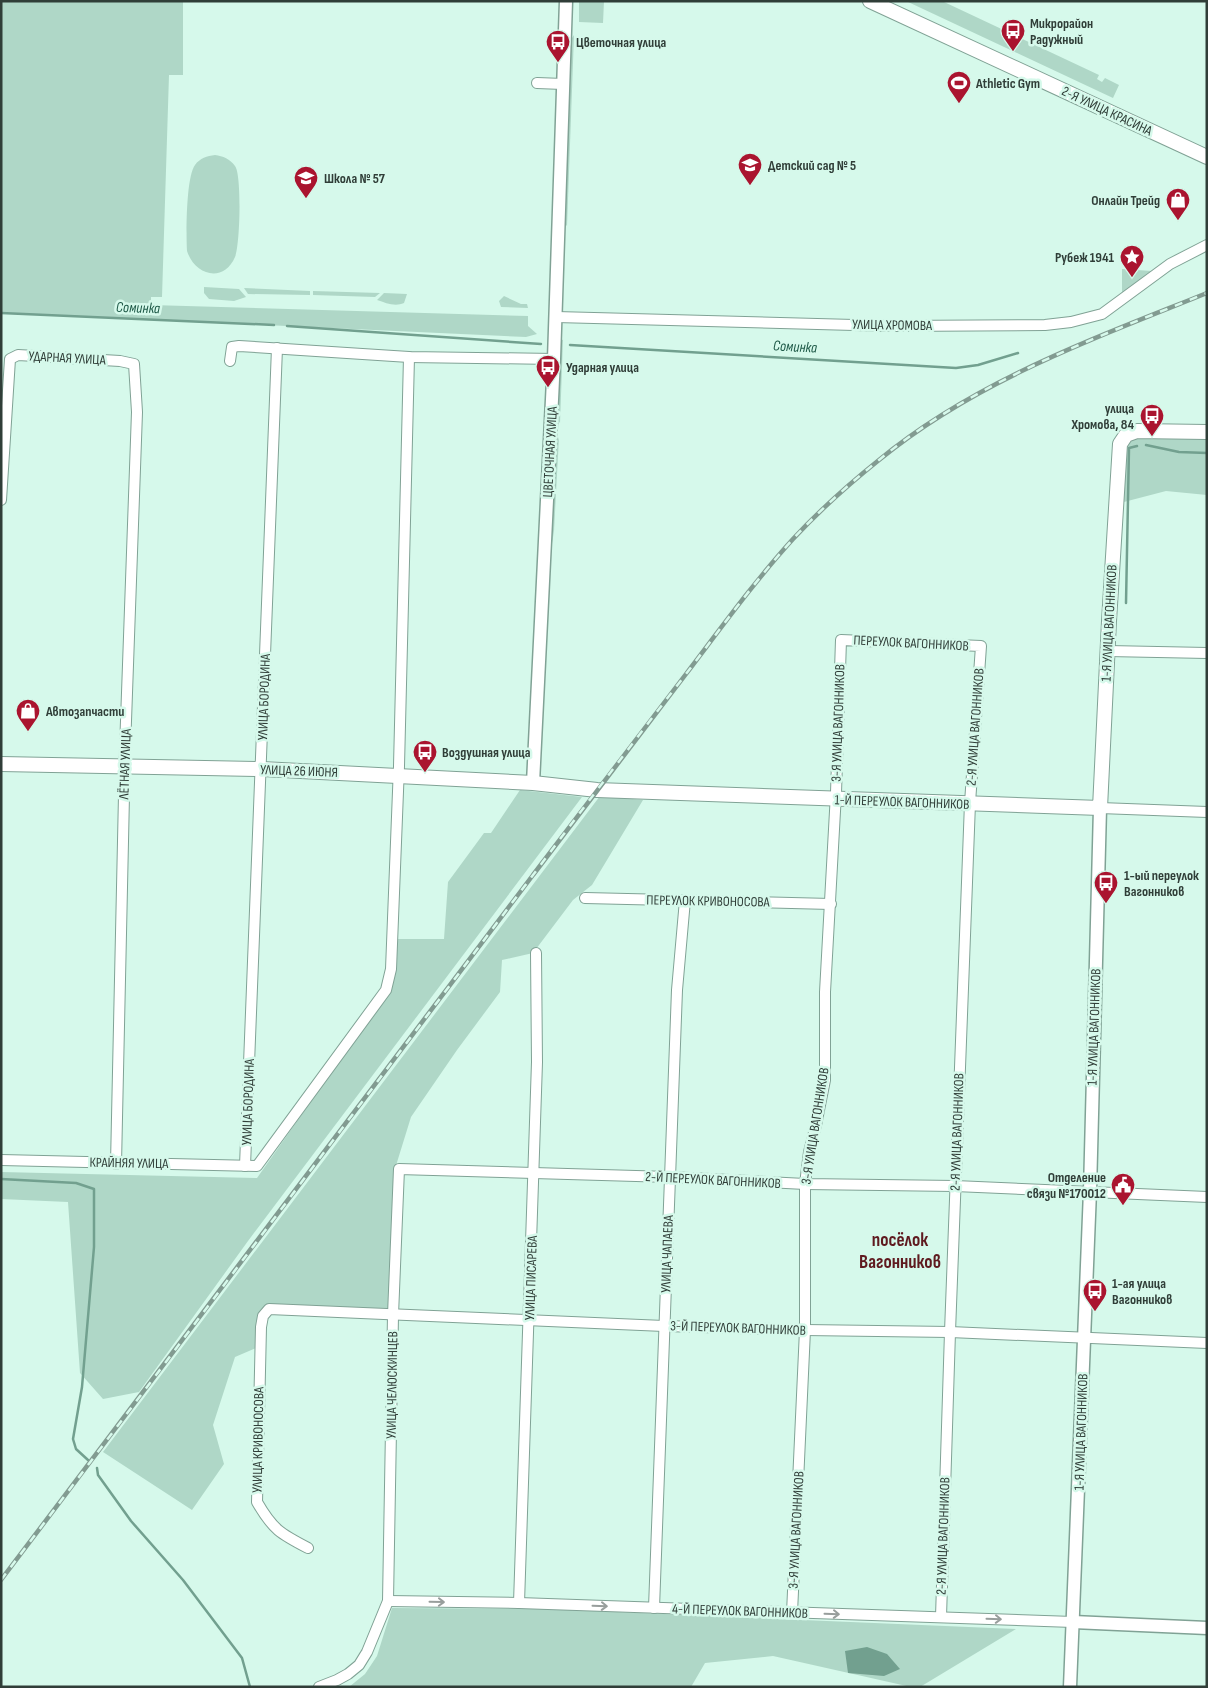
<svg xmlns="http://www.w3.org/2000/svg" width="1208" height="1688" viewBox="0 0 1208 1688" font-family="'Sofia Sans Condensed',sans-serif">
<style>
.green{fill:#afd7c7}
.water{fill:#72a08f}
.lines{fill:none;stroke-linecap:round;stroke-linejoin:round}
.stream{stroke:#72a08f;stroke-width:2.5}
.minor-casing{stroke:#80a295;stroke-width:12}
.tertiary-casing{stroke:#80a295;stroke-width:15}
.secondary-casing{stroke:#80a295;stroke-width:16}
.minor{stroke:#fff;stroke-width:10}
.tertiary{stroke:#fff;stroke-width:12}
.secondary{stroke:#fff;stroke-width:14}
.rail-casing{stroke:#829b91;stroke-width:4.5}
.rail{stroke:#d6f9eb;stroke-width:2.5;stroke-dasharray:8;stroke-linecap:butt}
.oneway{stroke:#989e9c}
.labels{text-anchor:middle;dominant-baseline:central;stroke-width:5;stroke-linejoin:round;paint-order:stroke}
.poi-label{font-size:14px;font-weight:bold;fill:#303e38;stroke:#d6f9eb;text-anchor:start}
.street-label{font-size:14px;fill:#303e38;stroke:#d6f9eb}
.water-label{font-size:15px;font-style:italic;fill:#1e5947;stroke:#d6f9eb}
.district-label{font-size:19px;font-weight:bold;fill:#5f1a1f;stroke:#d6f9eb}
</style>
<rect width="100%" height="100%" fill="#d6f9eb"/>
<!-- green -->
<g class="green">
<path d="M 1,1 L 183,1 L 183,75 L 169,75 L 162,297 L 151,297 L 151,305 L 528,316 L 528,326 L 537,334 L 526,337 L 1,313 Z"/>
<path d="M 579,1 L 604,1 L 603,23 L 579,22 Z"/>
<path d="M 906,1 L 942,1 L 1099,75 L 1097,79 L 1102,82 L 1105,78 L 1119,85 L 1113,98 Z"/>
<path d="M 574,35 L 567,226 L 564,223 L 570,41 Z"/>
<path d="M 215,155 C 223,156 230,159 235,166 C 242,175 240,246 235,257 C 224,283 195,276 187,251 C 186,235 186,177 195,165 C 200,158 207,156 215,155 Z"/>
<path d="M 1122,269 L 1152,271 L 1122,295 Z"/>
<path d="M 204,287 L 239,289 L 246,297 L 234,301 L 209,299 L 204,293 Z"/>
<path d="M 244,288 L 310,291 L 310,295 L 248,294 Z"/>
<path d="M 313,291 L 380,293 L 375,297 L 313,295 Z"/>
<path d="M 384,293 L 407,294 L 404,303 C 395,307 386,303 377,300 Z"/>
<path d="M 504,296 L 521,304 L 527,304 L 528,308 L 501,307 L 499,301 Z"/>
<path d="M 560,339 L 563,340 L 560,423 L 557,419 Z"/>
<path d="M 1144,436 L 1207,438 L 1207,495 L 1166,491 L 1120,503 L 1123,449 L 1132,438 Z"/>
<path d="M 559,437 L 554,531 L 550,556 L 556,446 Z"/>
<path d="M 520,790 L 582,797 L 248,1241 L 139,1392 L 103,1399 L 80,1373 L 68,1202 L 1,1199 L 1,1172 L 257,1178 L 391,988 L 397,939 L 444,939 L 448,882 L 484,833 L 491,833 Z"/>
<path d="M 600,796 L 643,800 L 592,885 L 573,900 L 533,953 L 502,960 L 500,992 L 457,1050 L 411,1117 L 394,1172 L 390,1311 L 266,1305 L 259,1313 L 256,1348 L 235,1357 L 213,1425 L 224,1464 L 192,1510 L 103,1452 Z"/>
<path d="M 392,1608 L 547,1609 L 1016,1629 L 920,1687 L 911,1687 L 773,1656 L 705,1663 L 691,1687 L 349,1687 L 365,1674 L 377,1656 Z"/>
</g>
<!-- water -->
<path class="water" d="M 867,1647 L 887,1654 L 900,1669 L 884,1676 L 848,1673 L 845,1651 Z"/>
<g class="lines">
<!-- stream -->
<g class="stream">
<path d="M 1,313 L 274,325"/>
<path d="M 287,326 L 541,344"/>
<path d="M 570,345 L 956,368 L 978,365 L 1018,353"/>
<path d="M 1146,445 L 1179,452 L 1207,453"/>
<path d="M 1126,603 L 1129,448 L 1137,446"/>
<path d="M 1,1179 L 76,1183 L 94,1189 L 94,1247 L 82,1387 L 73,1439 L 76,1449 L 88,1460"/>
<path d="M 97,1468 L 98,1475 L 131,1521 L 183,1580 L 242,1658 L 250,1687"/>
</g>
<defs>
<g id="minor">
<path d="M 537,83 L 563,84"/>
<path d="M 556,317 L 891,326 L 1045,325 L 1071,322 L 1102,314 L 1170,264 L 1207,245"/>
<path d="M 230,361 L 232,347 L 239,346 L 409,357 L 554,359"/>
<path d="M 1,500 L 10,359 L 18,355 L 120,361 L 134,364 L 137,412 L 125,749 L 116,1164"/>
<path d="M 1108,651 L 1207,653"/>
<path d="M 1100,808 L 1207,812"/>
<path d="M 585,898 L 831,904"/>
<path d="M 1,1160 L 257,1166 L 386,990 L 391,969 L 399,766 L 409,357"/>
<path d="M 245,1166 L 277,348"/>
<path d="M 308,1548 C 281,1534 273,1530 257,1502 L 261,1327 L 263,1316 L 269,1309 L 664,1326 L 805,1330 L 950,1332 L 1207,1343"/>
<path d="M 388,1601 L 519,1603 L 1073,1622"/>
<path d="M 519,1603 L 537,1062 L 536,953"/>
<path d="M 654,1608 L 677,990 L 685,900"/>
<path d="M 792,1613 L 805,1330 L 805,1184 L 809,1152 L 816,1125 L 825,1080 L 825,992 L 836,793 L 841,640 L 981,646 L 970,803 L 950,1332 L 941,1617"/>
<path d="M 319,1687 L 337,1680 L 348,1674 L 359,1665 L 367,1652 L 388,1601 L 393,1315 L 399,1169 L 670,1177 L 805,1184 L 955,1186 L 1207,1197"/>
</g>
<g id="tertiary">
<path d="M 533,783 L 554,359 L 566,1"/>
<path d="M 1073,1622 L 1207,1628"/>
<path d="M 1070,1687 L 1090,1191 L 1100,808"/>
</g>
<g id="secondary">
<path d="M 870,1 L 1207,157"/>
<path d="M 1,764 L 262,769 L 378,775 L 533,783 L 597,790 L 1100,808 L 1109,621 L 1120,444 L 1126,435 L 1137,431 L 1207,432"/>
</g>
</defs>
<!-- minor casing -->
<use href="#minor" class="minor-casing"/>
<!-- tertiary casing -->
<use href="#tertiary" class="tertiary-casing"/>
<!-- secondary casing -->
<use href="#secondary" class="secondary-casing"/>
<!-- minor -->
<use href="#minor" class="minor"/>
<!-- tertiary -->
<use href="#tertiary" class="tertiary"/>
<!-- secondary -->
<use href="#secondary" class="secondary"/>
<defs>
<path id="rail" d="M 1,1580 C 179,1345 356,1110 533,875 C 584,807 635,740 686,674 C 721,628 754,582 793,539 C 819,511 849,484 879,460 C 975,381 1093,339 1207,293"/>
</defs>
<!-- rail casing -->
<use href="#rail" class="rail-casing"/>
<!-- rail -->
<use href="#rail" class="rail"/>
</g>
<!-- one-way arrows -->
<defs><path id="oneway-shaft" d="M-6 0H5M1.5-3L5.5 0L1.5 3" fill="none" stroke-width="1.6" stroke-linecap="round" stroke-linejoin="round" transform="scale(1.25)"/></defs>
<g class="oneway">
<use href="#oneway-shaft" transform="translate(437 1602) rotate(1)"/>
<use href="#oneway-shaft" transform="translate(600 1606) rotate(2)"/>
<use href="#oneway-shaft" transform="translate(832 1614) rotate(2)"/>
<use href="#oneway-shaft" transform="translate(994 1619) rotate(2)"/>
</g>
<!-- icons -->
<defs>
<symbol id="bus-pin" viewBox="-11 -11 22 30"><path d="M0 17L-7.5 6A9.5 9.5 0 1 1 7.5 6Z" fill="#aa142f" stroke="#d6f9eb"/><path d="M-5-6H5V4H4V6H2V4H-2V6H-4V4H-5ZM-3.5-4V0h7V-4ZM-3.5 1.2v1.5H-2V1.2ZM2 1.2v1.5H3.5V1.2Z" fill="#fff"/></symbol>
<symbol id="stadium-pin" viewBox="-11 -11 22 30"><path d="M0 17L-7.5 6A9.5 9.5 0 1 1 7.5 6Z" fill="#aa142f" stroke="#d6f9eb"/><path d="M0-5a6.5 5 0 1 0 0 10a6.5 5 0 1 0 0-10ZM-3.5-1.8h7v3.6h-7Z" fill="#fff"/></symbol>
<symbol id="school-pin" viewBox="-11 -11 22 30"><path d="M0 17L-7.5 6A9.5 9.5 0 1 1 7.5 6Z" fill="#aa142f" stroke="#d6f9eb"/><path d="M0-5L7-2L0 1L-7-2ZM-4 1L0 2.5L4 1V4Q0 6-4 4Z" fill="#fff"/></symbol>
<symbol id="shop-pin" viewBox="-11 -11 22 30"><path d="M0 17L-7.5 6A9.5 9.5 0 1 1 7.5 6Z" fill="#aa142f" stroke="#d6f9eb"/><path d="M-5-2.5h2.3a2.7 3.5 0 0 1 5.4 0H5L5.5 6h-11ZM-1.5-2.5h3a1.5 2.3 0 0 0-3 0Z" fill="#fff"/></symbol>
<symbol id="sight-pin" viewBox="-11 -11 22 30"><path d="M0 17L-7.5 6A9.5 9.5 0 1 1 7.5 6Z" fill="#aa142f" stroke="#d6f9eb"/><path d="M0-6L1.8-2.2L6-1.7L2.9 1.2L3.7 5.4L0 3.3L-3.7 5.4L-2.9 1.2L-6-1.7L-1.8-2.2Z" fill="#fff"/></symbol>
<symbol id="civic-pin" viewBox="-11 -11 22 30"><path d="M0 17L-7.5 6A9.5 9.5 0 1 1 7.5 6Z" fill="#aa142f" stroke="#d6f9eb"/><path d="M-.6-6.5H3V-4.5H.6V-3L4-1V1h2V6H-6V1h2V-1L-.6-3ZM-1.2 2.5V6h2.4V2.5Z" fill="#fff"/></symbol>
</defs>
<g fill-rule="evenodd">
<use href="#bus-pin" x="999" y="17" width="28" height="38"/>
<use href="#bus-pin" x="544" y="28" width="28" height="38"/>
<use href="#stadium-pin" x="945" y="69" width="28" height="38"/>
<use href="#school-pin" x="736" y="151" width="28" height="38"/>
<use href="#school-pin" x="292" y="164" width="28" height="38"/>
<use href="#shop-pin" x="1164" y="186" width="28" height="38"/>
<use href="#sight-pin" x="1118" y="243" width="28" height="38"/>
<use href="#bus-pin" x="534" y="353" width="28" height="38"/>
<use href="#bus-pin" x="1138" y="402" width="28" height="38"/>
<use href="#shop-pin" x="14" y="697" width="28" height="38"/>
<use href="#bus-pin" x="411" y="738" width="28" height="38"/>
<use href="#bus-pin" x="1092" y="869" width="28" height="38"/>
<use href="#civic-pin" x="1109" y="1171" width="28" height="38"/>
<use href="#bus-pin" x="1081" y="1277" width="28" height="38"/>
</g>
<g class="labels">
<!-- poi labels -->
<g class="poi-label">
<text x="1030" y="23">Микрорайон<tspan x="1030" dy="16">Радужный</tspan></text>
<text x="576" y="42">Цветочная улица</text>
<text x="976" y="83">Athletic Gym</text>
<text x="768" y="165">Детский сад № 5</text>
<text x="324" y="178">Школа № 57</text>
<text x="1160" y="200" text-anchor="end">Онлайн Трейд</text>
<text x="1114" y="257" text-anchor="end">Рубеж 1941</text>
<text x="566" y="367">Ударная улица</text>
<text x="1134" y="408" text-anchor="end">улица<tspan x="1134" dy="16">Хромова, 84</tspan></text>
<text x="46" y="711">Автозапчасти</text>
<text x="442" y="752">Воздушная улица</text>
<text x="1124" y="875">1-ый переулок<tspan x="1124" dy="16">Вагонников</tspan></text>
<text x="1106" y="1177" text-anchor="end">Отделение<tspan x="1106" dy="16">связи №170012</tspan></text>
<text x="1112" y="1283">1-ая улица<tspan x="1112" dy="16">Вагонников</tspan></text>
</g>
<!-- street labels -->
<g class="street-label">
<text transform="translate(1107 111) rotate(25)">2-Я УЛИЦА КРАСИНА</text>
<text transform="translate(892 325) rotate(1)">УЛИЦА ХРОМОВА</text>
<text transform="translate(67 358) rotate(3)">УДАРНАЯ УЛИЦА</text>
<text transform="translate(550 452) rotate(-87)">ЦВЕТОЧНАЯ УЛИЦА</text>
<text transform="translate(1109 623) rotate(-87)">1-Я УЛИЦА ВАГОННИКОВ</text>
<text transform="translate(911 643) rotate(3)">ПЕРЕУЛОК ВАГОННИКОВ</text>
<text transform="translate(264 697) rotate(-88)">УЛИЦА БОРОДИНА</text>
<text transform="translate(838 723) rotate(-88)">3-Я УЛИЦА ВАГОННИКОВ</text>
<text transform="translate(975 727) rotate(-86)">2-Я УЛИЦА ВАГОННИКОВ</text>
<text transform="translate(125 764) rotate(-88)">ЛЁТНАЯ УЛИЦА</text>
<text transform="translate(299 771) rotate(2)">УЛИЦА 26 ИЮНЯ</text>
<text transform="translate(902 802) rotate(2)">1-Й ПЕРЕУЛОК ВАГОННИКОВ</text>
<text transform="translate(708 901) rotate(1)">ПЕРЕУЛОК КРИВОНОСОВА</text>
<text transform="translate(1094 1027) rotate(-88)">1-Я УЛИЦА ВАГОННИКОВ</text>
<text transform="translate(248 1102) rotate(-88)">УЛИЦА БОРОДИНА</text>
<text transform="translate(815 1126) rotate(-81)">3-Я УЛИЦА ВАГОННИКОВ</text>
<text transform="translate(957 1132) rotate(-88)">2-Я УЛИЦА ВАГОННИКОВ</text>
<text transform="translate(129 1163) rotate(1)">КРАЙНЯЯ УЛИЦА</text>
<text transform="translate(713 1180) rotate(3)">2-Й ПЕРЕУЛОК ВАГОННИКОВ</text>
<text transform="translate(667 1254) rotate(-88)">УЛИЦА ЧАПАЕВА</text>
<text transform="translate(531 1278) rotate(-88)">УЛИЦА ПИСАРЕВА</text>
<text transform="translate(738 1328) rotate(2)">3-Й ПЕРЕУЛОК ВАГОННИКОВ</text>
<text transform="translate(392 1385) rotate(-89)">УЛИЦА ЧЕЛЮСКИНЦЕВ</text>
<text transform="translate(1081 1432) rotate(-88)">1-Я УЛИЦА ВАГОННИКОВ</text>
<text transform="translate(258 1440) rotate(-89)">УЛИЦА КРИВОНОСОВА</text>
<text transform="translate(796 1530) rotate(-87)">3-Я УЛИЦА ВАГОННИКОВ</text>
<text transform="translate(943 1536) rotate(-88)">2-Я УЛИЦА ВАГОННИКОВ</text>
<text transform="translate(740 1611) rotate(2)">4-Й ПЕРЕУЛОК ВАГОННИКОВ</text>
</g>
<!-- water labels -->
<g class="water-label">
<text transform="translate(138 308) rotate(2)">Соминка</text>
<text transform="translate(795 347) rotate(3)">Соминка</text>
</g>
<!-- district labels -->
<g class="district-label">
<text x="900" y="1240">посёлок<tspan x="900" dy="22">Вагонников</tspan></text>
</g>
</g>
<!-- border -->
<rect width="1208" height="1688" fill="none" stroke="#303e38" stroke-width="5"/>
</svg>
